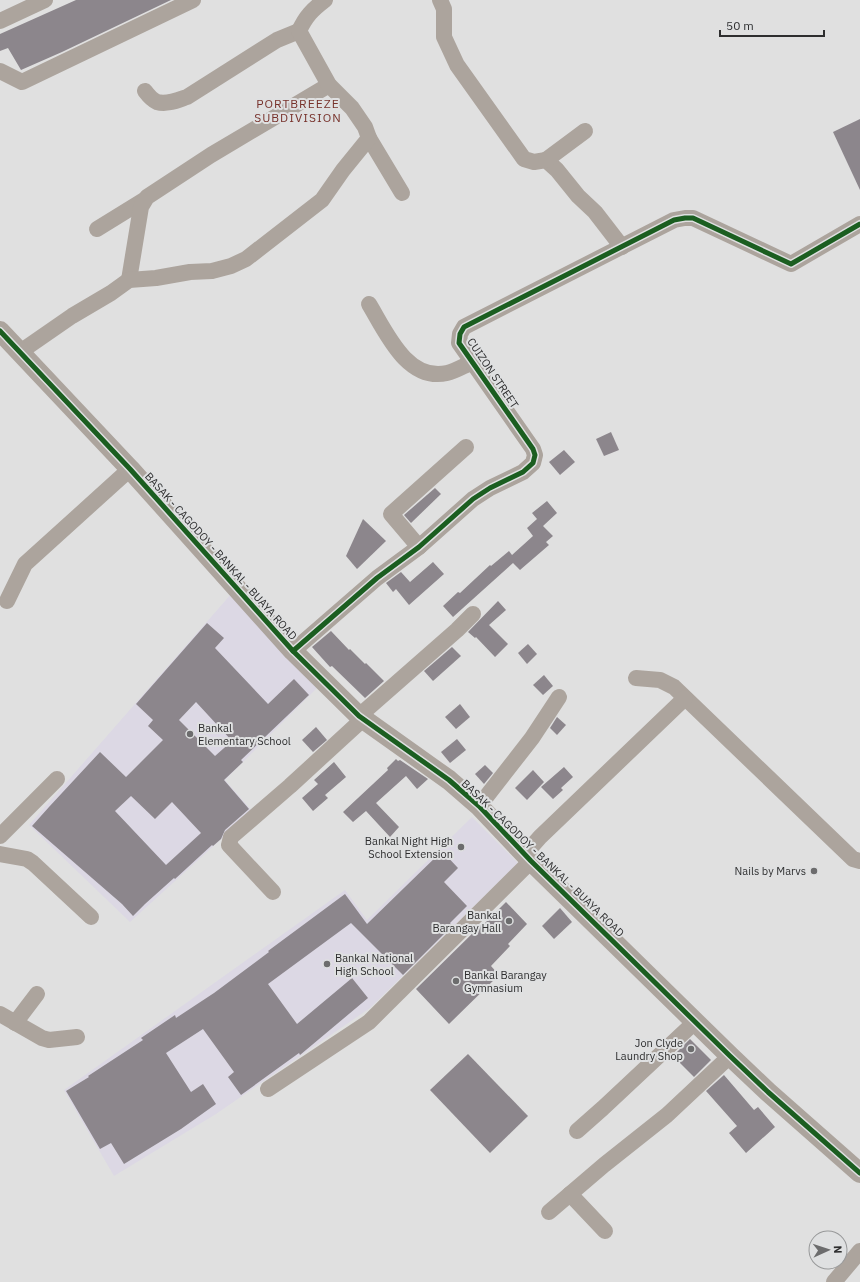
<svg xmlns="http://www.w3.org/2000/svg" width="860" height="1282" viewBox="0 0 860 1282" font-family="'IBM Plex Sans',sans-serif">
<style>
.education{fill:#dcd8e4}
.building{fill:#8c868c;fill-rule:evenodd}
.lines{fill:none;stroke-linecap:round;stroke-linejoin:round}
.minor{stroke:#aca49d;stroke-width:16}
.tertiary{stroke:#aca49d;stroke-width:20}
.cycleway-casing{stroke:#dfe0e1;stroke-width:8}
.cycleway{stroke:#1b5e20;stroke-width:5}
.poi-dot{fill:#6c6c6d;stroke:#dfe0e1;stroke-width:1.5}
.labels{text-anchor:middle;dominant-baseline:central;stroke-width:4;stroke-linejoin:round;paint-order:stroke}
.street-label{font-size:11px;fill:#2e2e2f;stroke:#dfe0e1}
.poi-label{font-size:11px;fill:#2e2e2f;stroke:#dfe0e1;text-anchor:end}
.neighbourhood-label{font-size:12px;letter-spacing:1px;fill:#77312a;stroke:#dfe0e1}
</style>
<rect width="100%" height="100%" fill="#e0e0e0"/>
<!-- education -->
<g class="education">
<path d="M 232,593 L 318,687 L 225,780 L 252,811 L 130,922 L 29,825 Z"/>
<path d="M 472,817 L 518,863 L 370,1008 L 216,1114 L 114,1176 L 64,1090 L 345,890 L 367,920 Z"/>
</g>
<!-- building -->
<g class="building">
<path d="M 76,0 L 171,0 L 62,52 L 21,70 L 8,48 L 0,51 L 0,34 Z"/>
<path d="M 860,119 L 860,190 L 833,132 Z"/>
<path d="M 611,432 L 619,450 L 604,456 L 596,439 Z"/>
<path d="M 564,450 L 575,462 L 560,475 L 549,462 Z"/>
<path d="M 435,488 L 441,494 L 411,523 L 404,515 Z"/>
<path d="M 547,501 L 557,513 L 543,526 L 553,536 L 546,542 L 549,545 L 520,570 L 513,563 L 453,617 L 443,606 L 458,592 L 460,593 L 490,565 L 491,566 L 509,551 L 512,555 L 533,536 L 527,528 L 537,519 L 532,513 Z"/>
<path d="M 363,519 L 386,541 L 357,569 L 346,556 Z"/>
<path d="M 433,562 L 444,574 L 409,605 L 396,589 L 393,592 L 386,583 L 401,572 L 410,582 Z"/>
<path d="M 498,601 L 506,610 L 489,625 L 508,644 L 495,657 L 476,637 L 475,638 L 468,632 Z"/>
<path d="M 207,623 L 224,638 L 215,648 L 268,704 L 294,679 L 309,695 L 241,760 L 243,762 L 224,780 L 249,809 L 225,830 L 221,839 L 213,846 L 212,845 L 175,879 L 174,878 L 145,904 L 133,916 L 122,904 L 32,826 L 49,807 L 100,752 L 126,777 L 163,740 L 148,726 L 153,720 L 136,704 ZM 196,702 L 232,741 L 215,756 L 179,720 ZM 131,796 L 155,819 L 172,802 L 201,833 L 166,865 L 115,811 Z"/>
<path d="M 331,631 L 349,650 L 350,649 L 365,664 L 366,663 L 384,681 L 365,698 L 332,666 L 330,667 L 312,647 Z"/>
<path d="M 528,644 L 537,654 L 527,664 L 518,653 Z"/>
<path d="M 452,647 L 461,656 L 433,681 L 424,671 Z"/>
<path d="M 544,675 L 553,686 L 543,695 L 533,685 Z"/>
<path d="M 460,704 L 470,717 L 456,729 L 445,717 Z"/>
<path d="M 557,717 L 566,725 L 557,735 L 550,728 Z"/>
<path d="M 316,727 L 327,740 L 313,752 L 302,740 Z"/>
<path d="M 457,739 L 466,750 L 450,763 L 441,752 Z"/>
<path d="M 396,759 L 398,761 L 400,760 L 428,779 L 417,789 L 406,776 L 376,803 L 399,827 L 390,837 L 366,811 L 353,822 L 343,812 L 388,770 L 387,768 Z"/>
<path d="M 334,762 L 346,777 L 325,795 L 328,798 L 313,811 L 302,798 L 318,784 L 314,780 Z"/>
<path d="M 485,765 L 493,773 L 484,784 L 475,774 Z"/>
<path d="M 564,767 L 573,777 L 561,788 L 563,790 L 553,799 L 541,787 Z"/>
<path d="M 533,770 L 544,782 L 527,800 L 515,788 Z"/>
<path d="M 442,851 L 458,868 L 444,882 L 467,906 L 450,923 L 452,926 L 403,975 L 351,923 L 268,984 L 297,1024 L 352,978 L 368,998 L 300,1055 L 299,1053 L 241,1095 L 228,1077 L 234,1072 L 203,1029 L 166,1053 L 191,1092 L 203,1084 L 216,1104 L 181,1129 L 124,1164 L 111,1143 L 100,1149 L 66,1091 L 89,1077 L 88,1076 L 143,1040 L 141,1038 L 175,1015 L 176,1018 L 214,993 L 269,952 L 268,951 L 345,894 L 367,924 Z"/>
<path d="M 506,902 L 527,924 L 508,944 L 510,946 L 491,966 L 499,975 L 449,1024 L 416,989 L 483,923 L 484,924 Z"/>
<path d="M 560,908 L 572,922 L 554,939 L 542,926 Z"/>
<path d="M 690,1039 L 711,1060 L 694,1077 L 673,1056 Z"/>
<path d="M 468,1054 L 528,1116 L 490,1153 L 430,1090 Z"/>
<path d="M 724,1075 L 754,1110 L 758,1107 L 775,1127 L 746,1153 L 729,1133 L 737,1126 L 706,1091 Z"/>
</g>
<g class="lines">
<!-- minor -->
<g class="minor">
<path d="M 440,0 L 444,9 L 444,37 L 457,65 L 524,159 L 534,162 L 546,160 L 557,170 L 578,196 L 595,212 L 622,247"/>
<path d="M 0,21 L 45,0"/>
<path d="M 0,71 L 22,82 L 193,0"/>
<path d="M 145,91 C 148,95 152,100 157,102 C 167,105 178,100 187,97 L 277,40 L 299,31"/>
<path d="M 369,138 L 402,193"/>
<path d="M 546,160 L 585,131"/>
<path d="M 97,229 L 144,200"/>
<path d="M 129,280 L 141,207 L 147,197 L 211,155 L 329,85"/>
<path d="M 369,304 C 386,332 407,382 447,373 C 456,371 465,365 473,362"/>
<path d="M 20,352 L 72,316 L 111,293 L 129,280 L 156,278 L 190,272 L 212,271 L 231,266 L 246,259 L 322,200 L 343,170 L 369,138 L 365,127 L 352,108 L 329,85 L 299,31 C 306,16 312,10 325,0"/>
<path d="M 419,547 L 391,514 L 466,447"/>
<path d="M 7,601 L 25,564 L 130,469"/>
<path d="M 293,651 L 377,578 L 419,547 L 473,499 L 490,488 L 523,472 L 533,463 L 535,455 L 533,449 L 459,343 L 460,334 L 464,327 L 674,220 L 685,218 L 693,218 L 791,264 L 860,224"/>
<path d="M 636,678 L 660,680 L 674,687 L 853,859 L 860,861"/>
<path d="M 359,716 L 457,630 L 473,614"/>
<path d="M 479,806 L 532,738 L 559,697"/>
<path d="M 0,836 L 57,779"/>
<path d="M 0,854 L 27,859 L 33,863 L 91,917"/>
<path d="M 525,854 L 540,837 L 685,698"/>
<path d="M 273,892 L 229,845 L 231,837 L 290,786 L 363,719"/>
<path d="M 0,1014 L 42,1038 L 49,1040 L 77,1037"/>
<path d="M 15,1023 L 37,994"/>
<path d="M 268,1089 L 369,1022 L 531,861"/>
<path d="M 577,1131 L 603,1108 L 696,1021"/>
<path d="M 570,1194 L 605,1231"/>
<path d="M 549,1212 L 604,1165 L 667,1115 L 730,1056"/>
<path d="M 834,1282 L 860,1251"/>
</g>
<!-- tertiary -->
<path class="tertiary" d="M 0,331 L 130,469 L 293,651 L 359,716 L 449,780 L 479,806 L 531,861 L 730,1056 L 768,1092 L 860,1173"/>
<defs>
<g id="cycleway">
<path d="M 0,331 L 130,469 L 293,651 L 359,716 L 449,780 L 479,806 L 531,861 L 730,1056 L 768,1092 L 860,1173"/>
<path d="M 293,651 L 377,578 L 419,547 L 473,499 L 490,488 L 523,472 L 533,463 L 535,455 L 533,449 L 459,343 L 460,334 L 464,327 L 674,220 L 685,218 L 693,218 L 791,264 L 860,224"/>
</g>
</defs>
<!-- cycleway casing -->
<use href="#cycleway" class="cycleway-casing"/>
<!-- cycleway -->
<use href="#cycleway" class="cycleway"/>
</g>
<!-- markers -->
<g class="poi-dot">
<circle cx="190" cy="734" r="4"/>
<circle cx="461" cy="847" r="4"/>
<circle cx="814" cy="871" r="4"/>
<circle cx="509" cy="921" r="4"/>
<circle cx="327" cy="964" r="4"/>
<circle cx="456" cy="981" r="4"/>
<circle cx="691" cy="1049" r="4"/>
</g>
<g class="labels">
<!-- street labels -->
<g class="street-label">
<text transform="translate(493 373) rotate(56)">CUIZON STREET</text>
<text transform="translate(221 556) rotate(48)">BASAK - CAGODOY - BANKAL - BUAYA ROAD</text>
<text transform="translate(543 858) rotate(44)">BASAK - CAGODOY - BANKAL - BUAYA ROAD</text>
</g>
<!-- poi labels -->
<g class="poi-label">
<text x="198" y="728" text-anchor="start">Bankal<tspan x="198" dy="13">Elementary School</tspan></text>
<text x="453" y="841">Bankal Night High<tspan x="453" dy="13">School Extension</tspan></text>
<text x="806" y="871">Nails by Marvs</text>
<text x="501" y="915">Bankal<tspan x="501" dy="13">Barangay Hall</tspan></text>
<text x="335" y="958" text-anchor="start">Bankal National<tspan x="335" dy="13">High School</tspan></text>
<text x="464" y="975" text-anchor="start">Bankal Barangay<tspan x="464" dy="13">Gymnasium</tspan></text>
<text x="683" y="1043">Jon Clyde<tspan x="683" dy="13">Laundry Shop</tspan></text>
</g>
<!-- neighbourhood labels -->
<g class="neighbourhood-label">
<text x="298" y="103">PORTBREEZE<tspan x="298" dy="14">SUBDIVISION</tspan></text>
</g>
</g>
<!-- north arrow -->
<g transform="translate(828 1250) rotate(87)"><circle r="19" fill="#dfe0e1" stroke="#98999a"/>
<path d="M0-3L7 15L0 10L-7 15Z" fill="#6c6c6d"/>
<text y="-6" font-size="11" font-weight="bold" text-anchor="middle" fill="#2e2e2f">N</text>
</g>
<!-- scale -->
<path d="M720 30v6h104v-6" fill="none" stroke="#2e2e2f" stroke-width="2"/>
<text x="726" y="30" font-size="12" fill="#2e2e2f" stroke="#dfe0e1" stroke-width="3" paint-order="stroke">50 m</text>
</svg>
